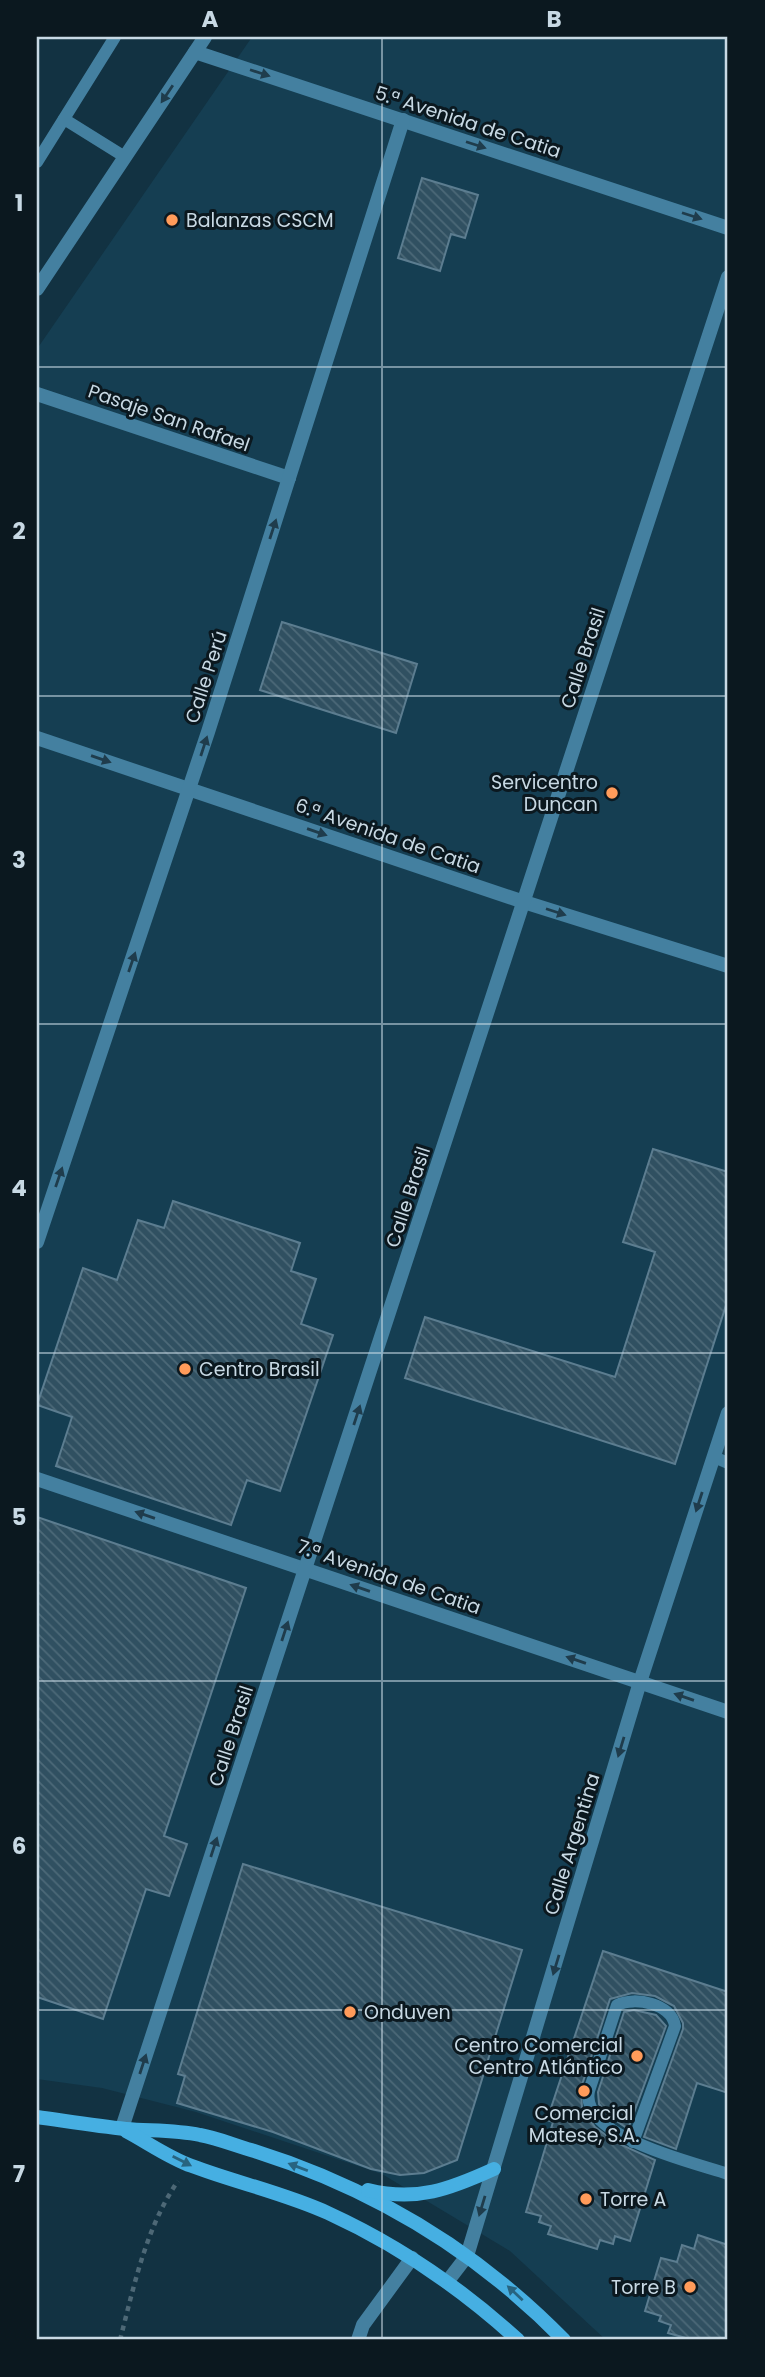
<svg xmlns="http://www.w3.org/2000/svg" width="765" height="2377" viewBox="0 0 765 2377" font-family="Poppins,sans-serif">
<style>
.built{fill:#153e52}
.building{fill:url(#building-back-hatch);stroke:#5c7d90;stroke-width:2}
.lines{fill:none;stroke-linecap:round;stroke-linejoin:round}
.path{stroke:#4d6876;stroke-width:4.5;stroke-dasharray:5 5;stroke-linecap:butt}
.service{stroke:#4480a0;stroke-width:12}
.minor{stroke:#4480a0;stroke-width:14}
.secondary{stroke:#46afe2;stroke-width:14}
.oneway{fill:#1f3c4c}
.oneway2{fill:#286480}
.grid{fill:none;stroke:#c8d9e4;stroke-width:2;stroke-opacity:0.55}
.poi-dot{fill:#ff9b5a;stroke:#0b181f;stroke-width:2.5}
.labels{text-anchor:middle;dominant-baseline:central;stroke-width:6;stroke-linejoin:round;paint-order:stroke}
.street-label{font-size:19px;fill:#c8d9e4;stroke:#0b181f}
.poi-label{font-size:19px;fill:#c8d9e4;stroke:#0b181f;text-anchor:start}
.neatline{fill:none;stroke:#c8d9e4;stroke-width:2.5}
.grid-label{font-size:23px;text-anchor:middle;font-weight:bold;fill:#c8d9e4}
</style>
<defs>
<pattern id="building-back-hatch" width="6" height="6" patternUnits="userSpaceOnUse" patternTransform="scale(1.75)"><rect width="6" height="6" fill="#305061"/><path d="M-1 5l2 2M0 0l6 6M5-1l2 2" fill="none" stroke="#4c6978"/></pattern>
</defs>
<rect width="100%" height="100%" fill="#123242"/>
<!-- built -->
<path class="built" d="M 252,37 L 728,37 L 728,2340 L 606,2340 L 510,2251 L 382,2174 L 196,2112 L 102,2088 L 37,2079 L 37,349 Z"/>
<!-- building -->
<g class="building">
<path d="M 422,178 L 478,195 L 465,238 L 451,234 L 440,271 L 398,258 Z"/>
<path d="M 282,622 L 417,664 L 396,733 L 260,690 Z"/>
<path d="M 653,1149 L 728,1172 L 728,1299 L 675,1464 L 405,1378 L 425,1317 L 615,1377 L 655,1252 L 623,1242 Z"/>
<path d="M 173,1201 L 300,1243 L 291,1271 L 316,1279 L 301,1324 L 333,1335 L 280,1491 L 247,1480 L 231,1525 L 56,1466 L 72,1417 L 37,1405 L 83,1268 L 117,1280 L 138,1220 L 164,1228 Z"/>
<path d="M 37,1517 L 246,1588 L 164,1836 L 187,1844 L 169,1896 L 146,1889 L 103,2019 L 37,1997 Z"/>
<path d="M 243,1864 L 522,1950 L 457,2160 L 424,2173 L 400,2175 L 371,2169 L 273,2132 L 177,2103 L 185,2076 L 178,2074 Z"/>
<path d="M 603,1951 L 728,1992 L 728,2093 L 697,2083 L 676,2149 L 644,2137 L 683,2029 L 683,2023 L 674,2006 L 655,1996 L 632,1993 L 610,1999 L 581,2088 L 582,2109 L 595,2127 L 615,2142 L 655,2160 L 630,2241 L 615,2236 L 613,2244 L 600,2240 L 597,2249 L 548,2234 L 551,2226 L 539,2222 L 541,2216 L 526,2212 L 553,2122 L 547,2120 Z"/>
<path d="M 634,2010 L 656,2015 L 666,2026 L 628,2129 L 608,2115 L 599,2104 L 598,2092 L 624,2012 Z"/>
<path d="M 698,2235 L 728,2245 L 728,2340 L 693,2340 L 668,2333 L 671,2325 L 659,2321 L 661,2316 L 645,2311 L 661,2258 L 677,2262 L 682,2245 L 694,2249 Z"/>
</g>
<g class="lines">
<!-- path -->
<path class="path" d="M 120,2340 C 134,2286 146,2227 178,2181"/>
<!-- service -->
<g class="service">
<path d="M 64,119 L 125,157"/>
<path d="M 37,162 L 115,37"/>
<path d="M 714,1457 L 728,1463"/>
<path d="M 633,2142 L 675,2026 C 672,2004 635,1996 617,2005 L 589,2091 C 579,2137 696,2163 728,2174"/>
</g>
<!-- minor -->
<g class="minor">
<path d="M 195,52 L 728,228"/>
<path d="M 37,289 L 205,37"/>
<path d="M 37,394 L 289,478"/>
<path d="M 37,738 L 524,902 L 728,966"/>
<path d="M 37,1242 L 208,732 L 403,120"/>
<path d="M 37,1479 L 728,1712"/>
<path d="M 122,2128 L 728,277"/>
<path d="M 447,2282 L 467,2256 L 640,1682 L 728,1413"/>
<path d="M 358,2340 L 363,2325 L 412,2258"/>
</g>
<!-- secondary -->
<g class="secondary">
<path d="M 37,2117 C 66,2121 96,2126 126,2129 C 150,2131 176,2130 200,2135 C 217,2138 234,2145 251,2150 C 370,2187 477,2251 564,2340"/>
<path d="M 126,2131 C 147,2142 169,2158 192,2166 C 237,2183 284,2193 328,2213 C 398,2245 461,2288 518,2340"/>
<path d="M 368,2190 C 417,2202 450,2189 494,2169"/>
</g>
</g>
<!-- one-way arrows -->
<defs><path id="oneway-solid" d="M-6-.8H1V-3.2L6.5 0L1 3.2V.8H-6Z" transform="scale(1.75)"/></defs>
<g class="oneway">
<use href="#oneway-solid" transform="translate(260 73) rotate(18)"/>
<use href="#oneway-solid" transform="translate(167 94) rotate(124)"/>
<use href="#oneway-solid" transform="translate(476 145) rotate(18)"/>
<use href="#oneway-solid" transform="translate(692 216) rotate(18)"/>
<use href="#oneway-solid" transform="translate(273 529) rotate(-72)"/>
<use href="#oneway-solid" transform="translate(204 746) rotate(-72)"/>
<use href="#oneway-solid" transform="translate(101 759) rotate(19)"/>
<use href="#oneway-solid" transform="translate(317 832) rotate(19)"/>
<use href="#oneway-solid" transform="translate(556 912) rotate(18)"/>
<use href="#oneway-solid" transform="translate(132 962) rotate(-71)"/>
<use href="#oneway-solid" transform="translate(59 1177) rotate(-71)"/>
<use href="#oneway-solid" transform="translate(357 1415) rotate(-72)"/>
<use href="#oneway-solid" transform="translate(699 1502) rotate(108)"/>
<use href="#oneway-solid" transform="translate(145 1515) rotate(-161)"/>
<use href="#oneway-solid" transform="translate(360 1588) rotate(-161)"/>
<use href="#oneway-solid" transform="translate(285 1631) rotate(-72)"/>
<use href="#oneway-solid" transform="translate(576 1660) rotate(-161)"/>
<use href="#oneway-solid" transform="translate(684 1697) rotate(-161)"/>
<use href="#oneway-solid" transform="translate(621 1747) rotate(107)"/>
<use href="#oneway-solid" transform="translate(214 1847) rotate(-72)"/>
<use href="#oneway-solid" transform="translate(556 1965) rotate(107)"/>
<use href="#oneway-solid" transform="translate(143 2064) rotate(-72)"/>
<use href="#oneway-solid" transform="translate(482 2206) rotate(107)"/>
</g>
<g class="oneway2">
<use href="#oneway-solid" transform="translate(182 2161) rotate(27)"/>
<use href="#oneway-solid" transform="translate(298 2167) rotate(-159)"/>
<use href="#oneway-solid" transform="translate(515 2293) rotate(-137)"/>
</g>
<!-- grid -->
<path class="grid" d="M 382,37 L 382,2340M 37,367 L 728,367M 37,696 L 728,696M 37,1024 L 728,1024M 37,1353 L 728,1353M 37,1681 L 728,1681M 37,2010 L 728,2010"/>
<!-- markers -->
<g class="poi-dot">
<circle cx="172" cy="220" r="7"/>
<circle cx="612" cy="793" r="7"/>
<circle cx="185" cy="1369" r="7"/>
<circle cx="350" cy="2012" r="7"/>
<circle cx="637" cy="2056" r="7"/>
<circle cx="584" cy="2091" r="7"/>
<circle cx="586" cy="2199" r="7"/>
<circle cx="690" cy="2287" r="7"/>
</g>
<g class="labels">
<!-- street labels -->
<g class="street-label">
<text transform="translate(468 122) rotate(18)">5.ª Avenida de Catia</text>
<text transform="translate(169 418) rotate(19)">Pasaje San Rafael</text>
<text transform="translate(583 658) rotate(-72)">Calle Brasil</text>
<text transform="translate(206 677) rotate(-72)">Calle Perú</text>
<text transform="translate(388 836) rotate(19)">6.ª Avenida de Catia</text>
<text transform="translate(408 1197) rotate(-72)">Calle Brasil</text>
<text transform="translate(389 1577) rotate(19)">7.ª Avenida de Catia</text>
<text transform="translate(231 1736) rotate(-72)">Calle Brasil</text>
<text transform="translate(572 1844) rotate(-73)">Calle Argentina</text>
</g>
<!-- poi labels -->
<g class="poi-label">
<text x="186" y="220">Balanzas CSCM</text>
<text x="598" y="782" text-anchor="end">Servicentro<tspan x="598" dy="22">Duncan</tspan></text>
<text x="199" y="1369">Centro Brasil</text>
<text x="364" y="2012">Onduven</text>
<text x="623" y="2045" text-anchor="end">Centro Comercial<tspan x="623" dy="22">Centro Atlántico</tspan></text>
<text x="584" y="2113" text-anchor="middle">Comercial<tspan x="584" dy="22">Matese, S.A.</tspan></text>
<text x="600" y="2199">Torre A</text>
<text x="676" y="2287" text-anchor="end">Torre B</text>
</g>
</g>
<!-- border -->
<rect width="765" height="2377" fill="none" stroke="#0b181f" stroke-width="77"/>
<rect x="38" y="38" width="688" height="2300" class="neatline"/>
<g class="grid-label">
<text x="210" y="27">A</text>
<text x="554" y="27">B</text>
<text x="19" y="211">1</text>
<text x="19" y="539">2</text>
<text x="19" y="868">3</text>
<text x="19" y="1196">4</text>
<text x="19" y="1525">5</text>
<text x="19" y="1854">6</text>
<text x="19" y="2182">7</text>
</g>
</svg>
